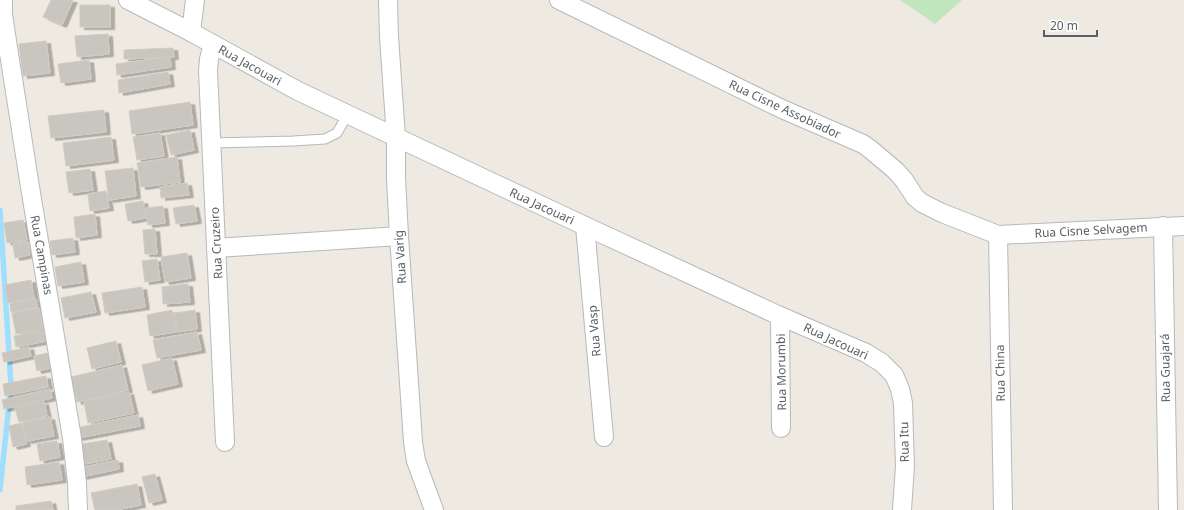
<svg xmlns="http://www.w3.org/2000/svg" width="1184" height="510" viewBox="0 0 1184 510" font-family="'Noto Sans',sans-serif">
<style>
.green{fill:#c1e6bd}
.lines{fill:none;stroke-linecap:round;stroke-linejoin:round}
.stream{stroke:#a0deff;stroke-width:5.5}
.building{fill:#c9c5bf;stroke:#d2cbc0;filter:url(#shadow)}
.lane-casing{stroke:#b5b9bd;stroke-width:11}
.street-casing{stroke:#b5b9bd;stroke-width:20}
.lane{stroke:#fff;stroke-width:9}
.street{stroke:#fff;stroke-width:18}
.labels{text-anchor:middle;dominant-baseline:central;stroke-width:3.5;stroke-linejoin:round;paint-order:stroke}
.street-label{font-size:12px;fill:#5a5f63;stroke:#fff}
</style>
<defs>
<filter id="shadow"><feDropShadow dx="4.5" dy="2.5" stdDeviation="0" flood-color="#0004"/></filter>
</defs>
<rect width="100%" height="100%" fill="#eeeae2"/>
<!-- green -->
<path class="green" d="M 900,0 L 962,0 L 935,24 Z"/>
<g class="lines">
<!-- stream -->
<path class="stream" d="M 0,210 L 11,386 L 0,490"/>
</g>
<!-- building -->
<g class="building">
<path d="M 51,0 L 73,0 L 62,25 L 43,17 Z"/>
<rect x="80" y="5" width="30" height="22"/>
<path d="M 108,34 L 109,54 L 77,57 L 75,36 Z"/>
<path d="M 46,41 L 50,73 L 23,76 L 19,44 Z"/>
<path d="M 173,48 L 174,57 L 124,59 L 124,50 Z"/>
<path d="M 170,57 L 171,67 L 117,75 L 116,64 Z"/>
<path d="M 89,60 L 91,79 L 61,83 L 58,64 Z"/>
<path d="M 168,72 L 170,84 L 119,93 L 118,80 Z"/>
<path d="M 190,102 L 193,125 L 132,134 L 129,111 Z"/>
<path d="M 104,110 L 106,132 L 51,138 L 48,116 Z"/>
<path d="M 190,130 L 194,150 L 171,155 L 166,135 Z"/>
<path d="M 160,133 L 164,156 L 137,160 L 133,137 Z"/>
<path d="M 111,137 L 114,160 L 66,166 L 63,143 Z"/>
<path d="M 177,157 L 180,182 L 141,187 L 137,163 Z"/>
<path d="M 133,168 L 136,196 L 109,200 L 105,171 Z"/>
<path d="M 90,169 L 93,190 L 69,193 L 66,172 Z"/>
<path d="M 187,183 L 189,195 L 161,198 L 160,187 Z"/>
<path d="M 106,191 L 109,208 L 90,211 L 88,194 Z"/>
<path d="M 143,201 L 146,218 L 128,221 L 125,204 Z"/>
<path d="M 194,205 L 197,221 L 176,224 L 173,208 Z"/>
<path d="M 163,206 L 165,223 L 148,225 L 146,208 Z"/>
<path d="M 95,214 L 97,235 L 76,238 L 74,217 Z"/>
<path d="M 23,220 L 27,240 L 7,243 L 4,223 Z"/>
<path d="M 155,229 L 157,254 L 145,254 L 143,230 Z"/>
<path d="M 73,238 L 75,252 L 52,255 L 50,241 Z"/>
<path d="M 28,242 L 30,255 L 15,258 L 13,244 Z"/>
<path d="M 187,253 L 191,278 L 165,282 L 161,257 Z"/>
<path d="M 157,259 L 160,280 L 145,282 L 142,261 Z"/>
<path d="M 81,262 L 84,282 L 58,286 L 55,267 Z"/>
<path d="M 31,280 L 34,298 L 8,303 L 5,285 Z"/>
<path d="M 188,284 L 190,302 L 163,304 L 162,287 Z"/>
<path d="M 142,287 L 145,307 L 105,313 L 102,293 Z"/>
<path d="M 91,292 L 96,312 L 65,318 L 61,298 Z"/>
<path d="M 36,299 L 37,307 L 11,312 L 10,304 Z"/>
<path d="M 39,308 L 43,329 L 16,334 L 12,313 Z"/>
<path d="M 172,310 L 176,332 L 150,336 L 147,315 Z"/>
<path d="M 195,310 L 197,329 L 177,332 L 175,313 Z"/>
<path d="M 44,331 L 47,341 L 16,347 L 14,336 Z"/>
<path d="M 197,332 L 201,350 L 157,358 L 153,340 Z"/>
<path d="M 116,341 L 121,362 L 92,369 L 87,348 Z"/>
<path d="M 29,347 L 31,356 L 4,362 L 2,353 Z"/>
<path d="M 48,353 L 51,368 L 37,371 L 34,356 Z"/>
<path d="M 172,358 L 178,384 L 148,391 L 142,365 Z"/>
<path d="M 122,365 L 128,390 L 77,402 L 71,377 Z"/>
<path d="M 46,376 L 48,387 L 5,396 L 3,384 Z"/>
<path d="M 50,389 L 52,398 L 4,409 L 2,400 Z"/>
<path d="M 129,392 L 134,413 L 88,423 L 84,402 Z"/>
<path d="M 44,402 L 47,416 L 19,422 L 15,408 Z"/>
<path d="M 138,415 L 140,426 L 78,438 L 76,428 Z"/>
<path d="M 50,417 L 54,436 L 27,441 L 23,423 Z"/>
<path d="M 22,423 L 26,444 L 13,447 L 9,426 Z"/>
<path d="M 107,440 L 111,459 L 79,465 L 75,445 Z"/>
<path d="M 57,441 L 60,457 L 40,461 L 37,444 Z"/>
<path d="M 118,460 L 119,469 L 81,477 L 79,468 Z"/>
<path d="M 59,462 L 62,480 L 27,485 L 25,467 Z"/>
<path d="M 155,474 L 162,500 L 149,503 L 142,477 Z"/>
<path d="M 137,484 L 141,505 L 116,510 L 95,510 L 91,493 Z"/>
<path d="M 51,501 L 53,510 L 16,510 L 16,506 Z"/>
</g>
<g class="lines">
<defs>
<path id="lane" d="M 211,143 L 293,141 L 325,139 L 337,133 L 348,114"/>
<g id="street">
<path d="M 3,0 L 3,14 L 5,28 L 30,187 L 72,438 L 77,483 L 78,510"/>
<path d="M 128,0 L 191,32 L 298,91 L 585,226 L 780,316 L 866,353 L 882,363 L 894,375 L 900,389 L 903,403 L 905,466 L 902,510"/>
<path d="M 388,0 L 389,37 L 396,137 L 396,178 L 399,236 L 413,442 L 416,461 L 434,510"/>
<path d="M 559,0 L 782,109 L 863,144 L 870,149 L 896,171 L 904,180 L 915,197 L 922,203 L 942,213 L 998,235 L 1184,226"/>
<path d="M 191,32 L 195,0"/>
<path d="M 213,44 L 209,59 L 208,71 L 225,442"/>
<path d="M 585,226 L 604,437"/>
<path d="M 1163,226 L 1168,510"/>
<path d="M 998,235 L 1003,510"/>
<path d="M 216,248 L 399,236"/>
<path d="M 780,316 L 781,428"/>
</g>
</defs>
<!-- lane casing -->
<use href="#lane" class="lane-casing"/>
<!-- street casing -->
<use href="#street" class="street-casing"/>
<!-- lane -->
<use href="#lane" class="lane"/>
<!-- street -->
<use href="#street" class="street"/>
</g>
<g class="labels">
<!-- street labels -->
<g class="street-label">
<text transform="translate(250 65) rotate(29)">Rua Jacouari</text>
<text transform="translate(785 109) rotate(25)">Rua Cisne Assobiador</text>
<text transform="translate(542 206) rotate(25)">Rua Jacouari</text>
<text transform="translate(1091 230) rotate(-3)">Rua Cisne Selvagem</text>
<text transform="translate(216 243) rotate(-93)">Rua Cruzeiro</text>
<text transform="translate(42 255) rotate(80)">Rua Campinas</text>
<text transform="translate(400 257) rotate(-94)">Rua Varig</text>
<text transform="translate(594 331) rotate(-95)">Rua Vasp</text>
<text transform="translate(836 341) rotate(25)">Rua Jacouari</text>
<text transform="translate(1165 368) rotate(-91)">Rua Guajará</text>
<text transform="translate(781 372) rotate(-91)">Rua Morumbi</text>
<text transform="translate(1000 373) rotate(-91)">Rua China</text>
<text transform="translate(904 442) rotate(-91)">Rua Itu</text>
</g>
</g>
<!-- scale -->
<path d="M1044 30v6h53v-6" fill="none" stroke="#5a5f63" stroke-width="2"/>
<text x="1050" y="30" font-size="12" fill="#5a5f63" stroke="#ffffff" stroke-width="3" paint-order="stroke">20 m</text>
</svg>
